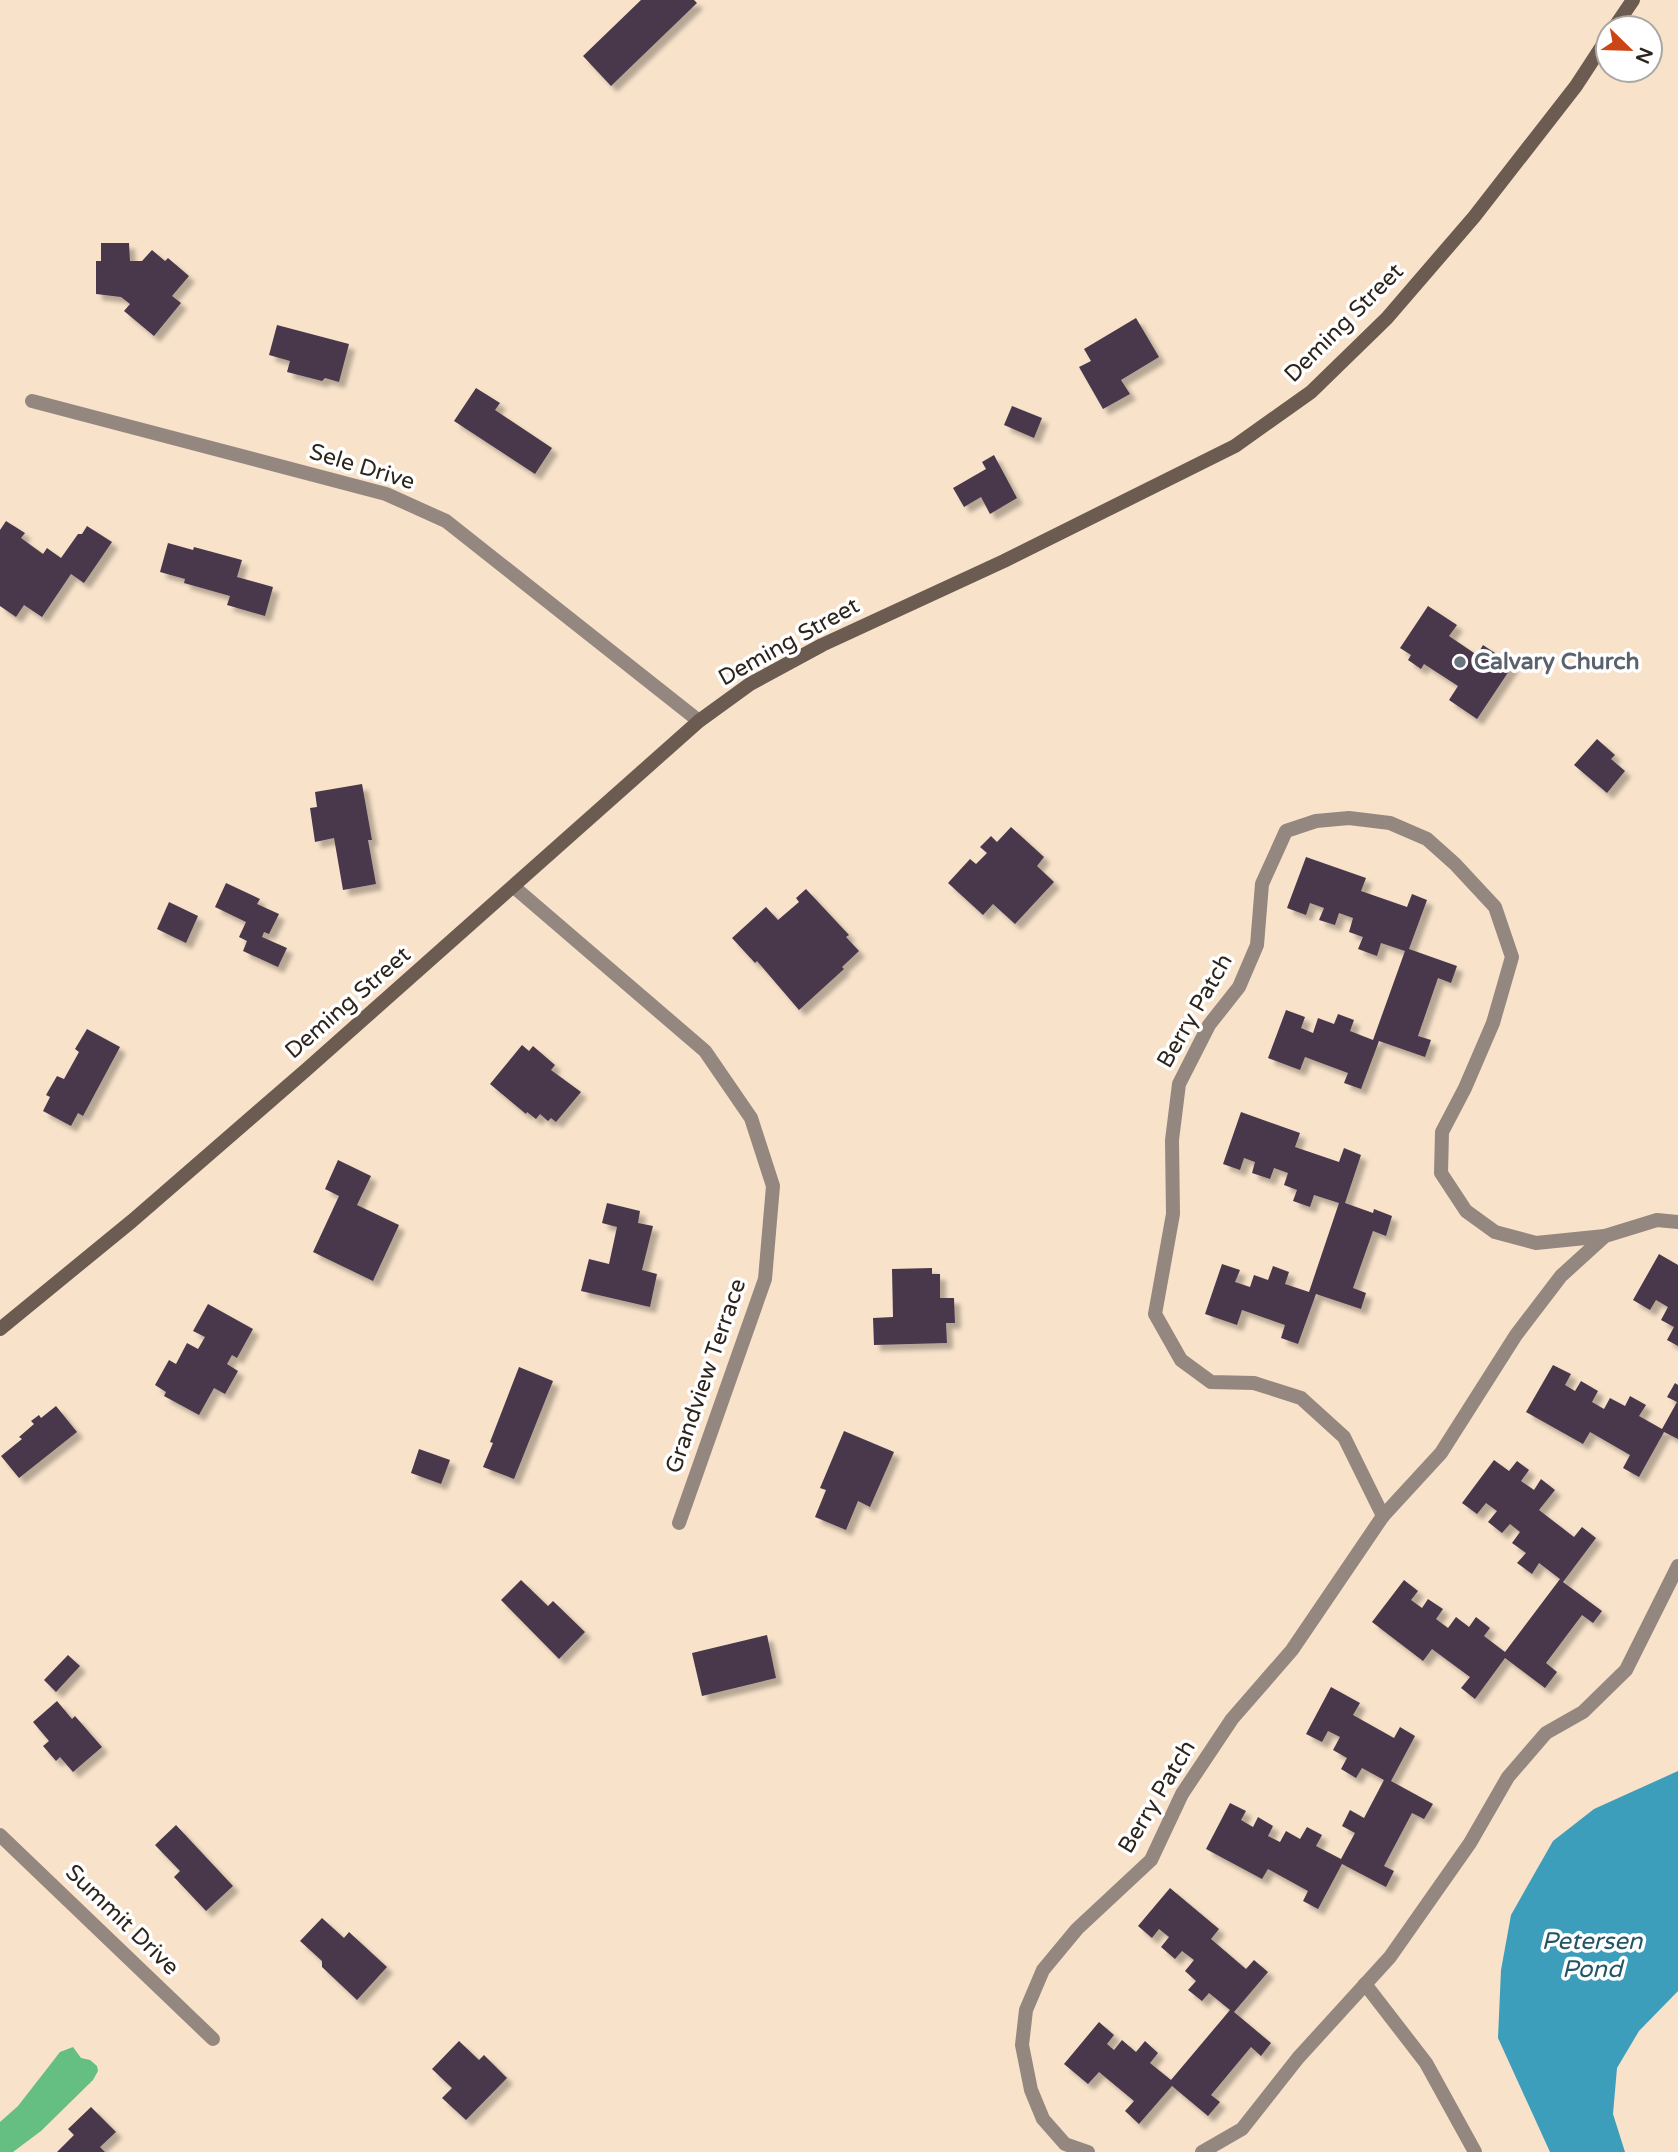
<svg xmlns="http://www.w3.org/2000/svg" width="1678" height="2152" viewBox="0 0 1678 2152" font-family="'Varela Round',sans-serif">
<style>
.forest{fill:#65be82}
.water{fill:#3d9ebb}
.building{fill:#49384b;filter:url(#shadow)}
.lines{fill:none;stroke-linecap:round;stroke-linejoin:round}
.street{stroke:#938780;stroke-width:14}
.secondary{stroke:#6b5b50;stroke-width:14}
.worship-dot{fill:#6b7280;stroke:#fff;stroke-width:2.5}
.labels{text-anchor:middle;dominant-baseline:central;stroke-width:7;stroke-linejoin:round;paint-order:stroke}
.street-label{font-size:23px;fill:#2d251c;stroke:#fff}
.worship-label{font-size:23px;font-weight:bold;fill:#5b616d;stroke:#fff;text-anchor:start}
.water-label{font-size:24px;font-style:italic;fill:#225666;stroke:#fff}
</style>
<defs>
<filter id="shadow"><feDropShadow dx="6" dy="6" stdDeviation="2" flood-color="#0004"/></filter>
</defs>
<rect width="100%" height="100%" fill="#f8e2ca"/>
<!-- forest -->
<path class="forest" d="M 73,2047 L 81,2058 L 90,2060 L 97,2066 L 98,2071 L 93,2080 L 41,2131 L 13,2152 L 0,2152 L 0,2122 L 18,2106 L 60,2052 Z"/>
<!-- water -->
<path class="water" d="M 1678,1771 L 1678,1991 L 1639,2031 L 1617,2068 L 1613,2114 L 1625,2152 L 1550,2152 L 1498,2038 L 1501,1970 L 1511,1915 L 1553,1841 L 1594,1809 Z"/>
<!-- building -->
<g class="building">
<path d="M 641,0 L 694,0 L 697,3 L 611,86 L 583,56 Z"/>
<path d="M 101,243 L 129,243 L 130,261 L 142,261 L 152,250 L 165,261 L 168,258 L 189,276 L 172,296 L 181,303 L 154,336 L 124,311 L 130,304 L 121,297 L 96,294 L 96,261 L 101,261 Z"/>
<path d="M 1136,318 L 1159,357 L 1121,380 L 1130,394 L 1103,409 L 1079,367 L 1091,361 L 1084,349 Z"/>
<path d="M 277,325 L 349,344 L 339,382 L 325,378 L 322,381 L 287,372 L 290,361 L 269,355 Z"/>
<path d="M 476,388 L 500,403 L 495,410 L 552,448 L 535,474 L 454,421 Z"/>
<path d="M 1012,406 L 1042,418 L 1034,438 L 1004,425 Z"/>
<path d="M 994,455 L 1017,498 L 990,514 L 981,497 L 964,507 L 953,488 L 986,469 L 982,462 Z"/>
<path d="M 6,521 L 25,533 L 21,538 L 43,554 L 47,548 L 61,558 L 78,534 L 82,534 L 87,526 L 112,542 L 84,583 L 71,574 L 42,617 L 24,605 L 16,617 L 0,606 L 0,530 Z"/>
<path d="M 168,543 L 193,550 L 194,547 L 242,560 L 237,577 L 273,587 L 265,616 L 227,605 L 230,596 L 184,583 L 185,579 L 160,572 Z"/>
<path d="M 1428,606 L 1457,625 L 1449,636 L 1477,655 L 1483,645 L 1513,665 L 1477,719 L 1449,700 L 1458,686 L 1424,664 L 1421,669 L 1408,660 L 1411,655 L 1400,648 Z"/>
<path d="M 1597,739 L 1615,755 L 1611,759 L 1625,771 L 1607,793 L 1574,765 Z"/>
<path d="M 362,784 L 372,840 L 368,840 L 376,884 L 343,890 L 334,838 L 315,842 L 310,808 L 317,807 L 315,792 Z"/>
<path d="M 1011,827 L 1044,857 L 1037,866 L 1054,882 L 1015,924 L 993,904 L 983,915 L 948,883 L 970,859 L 976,864 L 987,853 L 980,847 L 991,836 L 997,842 Z"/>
<path d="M 1306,857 L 1366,878 L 1361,891 L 1407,907 L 1412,894 L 1427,900 L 1409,949 L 1457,966 L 1451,983 L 1438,978 L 1418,1036 L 1431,1040 L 1425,1057 L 1379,1041 L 1361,1089 L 1344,1083 L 1348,1073 L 1305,1057 L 1300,1070 L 1268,1058 L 1286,1010 L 1305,1017 L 1301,1028 L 1313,1033 L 1318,1018 L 1334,1024 L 1338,1014 L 1354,1020 L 1350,1031 L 1373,1040 L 1405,951 L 1381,943 L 1377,956 L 1358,949 L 1363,937 L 1349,932 L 1353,918 L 1339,913 L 1335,925 L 1319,920 L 1324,908 L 1310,903 L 1306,915 L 1287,908 Z"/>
<path d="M 226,883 L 260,899 L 257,904 L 279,914 L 269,934 L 264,932 L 262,937 L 287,948 L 278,967 L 243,951 L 247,941 L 239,937 L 246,922 L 215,907 Z"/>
<path d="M 806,889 L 849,935 L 846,937 L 859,951 L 842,967 L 844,969 L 799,1010 L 757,961 L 755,963 L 732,938 L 766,907 L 778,920 L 799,902 L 796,898 Z"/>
<path d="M 169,902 L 198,916 L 186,943 L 157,929 Z"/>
<path d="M 87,1029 L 120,1047 L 83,1116 L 78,1113 L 71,1126 L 43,1111 L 50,1097 L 46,1095 L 57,1076 L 64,1079 L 79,1052 L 75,1049 Z"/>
<path d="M 522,1045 L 529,1051 L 533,1046 L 555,1065 L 551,1070 L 581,1092 L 556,1122 L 551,1118 L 548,1121 L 540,1114 L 536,1119 L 527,1112 L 526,1114 L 490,1084 Z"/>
<path d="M 1241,1112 L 1300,1133 L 1295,1147 L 1339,1162 L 1344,1148 L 1361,1155 L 1345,1203 L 1373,1213 L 1374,1209 L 1392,1216 L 1386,1236 L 1373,1231 L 1353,1288 L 1366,1293 L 1361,1309 L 1316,1294 L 1298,1344 L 1281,1338 L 1285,1325 L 1242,1310 L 1237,1325 L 1205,1314 L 1222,1264 L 1240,1270 L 1235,1282 L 1250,1287 L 1254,1275 L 1268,1280 L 1273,1266 L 1289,1272 L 1285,1284 L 1309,1292 L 1339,1203 L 1314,1195 L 1310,1207 L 1293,1201 L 1297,1190 L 1284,1185 L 1288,1173 L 1274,1168 L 1270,1179 L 1252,1173 L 1255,1162 L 1244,1158 L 1240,1170 L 1223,1164 Z"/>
<path d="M 338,1160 L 371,1176 L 357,1205 L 399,1225 L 373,1281 L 313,1252 L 339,1196 L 325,1189 Z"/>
<path d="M 607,1203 L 640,1211 L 638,1223 L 653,1226 L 642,1270 L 657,1274 L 650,1307 L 581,1291 L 589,1259 L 609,1264 L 617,1227 L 602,1223 Z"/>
<path d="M 1659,1254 L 1678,1265 L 1678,1346 L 1667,1340 L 1674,1327 L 1661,1320 L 1668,1307 L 1656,1300 L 1650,1310 L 1633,1300 Z"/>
<path d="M 932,1268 L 932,1274 L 940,1274 L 940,1298 L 954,1298 L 955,1323 L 946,1323 L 947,1343 L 874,1345 L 873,1318 L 893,1317 L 892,1269 Z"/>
<path d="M 208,1304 L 253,1329 L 237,1358 L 232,1355 L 227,1364 L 238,1371 L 225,1394 L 214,1388 L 199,1415 L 164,1396 L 166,1392 L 155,1385 L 169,1360 L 176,1364 L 187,1343 L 198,1349 L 205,1337 L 193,1331 Z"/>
<path d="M 1553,1365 L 1571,1374 L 1565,1385 L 1575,1391 L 1581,1381 L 1598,1391 L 1592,1402 L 1604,1409 L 1610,1398 L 1625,1406 L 1630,1396 L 1646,1405 L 1639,1416 L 1662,1429 L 1677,1402 L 1667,1397 L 1675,1383 L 1678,1385 L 1678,1439 L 1664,1432 L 1639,1477 L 1623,1468 L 1630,1455 L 1590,1432 L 1583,1444 L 1526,1412 Z"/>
<path d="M 519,1367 L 553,1381 L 514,1479 L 483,1467 L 493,1443 L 490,1442 Z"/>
<path d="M 56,1406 L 77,1432 L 19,1478 L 1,1456 L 22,1439 L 19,1437 L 34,1424 L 31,1421 L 39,1415 L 41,1418 Z"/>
<path d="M 844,1431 L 894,1452 L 870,1507 L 858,1501 L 846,1530 L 815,1517 L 826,1490 L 820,1488 Z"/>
<path d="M 419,1449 L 450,1460 L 441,1484 L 411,1473 Z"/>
<path d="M 1494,1460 L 1509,1471 L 1517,1461 L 1529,1470 L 1521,1481 L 1534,1490 L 1541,1479 L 1555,1490 L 1539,1510 L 1574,1537 L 1582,1527 L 1596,1538 L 1563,1582 L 1602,1611 L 1593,1623 L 1582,1615 L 1546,1663 L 1557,1672 L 1545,1688 L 1505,1658 L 1475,1699 L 1461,1688 L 1470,1677 L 1432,1649 L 1423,1661 L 1372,1622 L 1404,1580 L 1418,1591 L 1411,1600 L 1422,1608 L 1428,1599 L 1443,1609 L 1436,1619 L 1448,1628 L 1456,1617 L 1469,1627 L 1476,1617 L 1490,1628 L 1484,1636 L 1505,1652 L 1560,1579 L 1539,1563 L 1532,1574 L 1517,1563 L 1526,1553 L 1512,1543 L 1520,1532 L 1510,1524 L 1502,1533 L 1488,1522 L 1497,1511 L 1486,1503 L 1477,1514 L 1462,1503 Z"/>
<path d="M 521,1580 L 548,1606 L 553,1601 L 585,1632 L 559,1659 L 501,1600 Z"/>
<path d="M 767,1635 L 776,1678 L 702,1696 L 692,1653 Z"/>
<path d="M 68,1655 L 80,1666 L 56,1692 L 44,1680 Z"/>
<path d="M 1331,1687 L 1360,1703 L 1353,1715 L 1394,1738 L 1400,1727 L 1415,1736 L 1391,1781 L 1433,1804 L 1424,1819 L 1412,1813 L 1384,1866 L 1394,1871 L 1386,1887 L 1342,1864 L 1318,1909 L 1303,1901 L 1308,1891 L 1268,1869 L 1262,1879 L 1206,1849 L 1230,1803 L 1246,1811 L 1241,1820 L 1253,1827 L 1258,1817 L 1273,1826 L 1268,1836 L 1280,1842 L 1286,1831 L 1300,1839 L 1307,1827 L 1322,1835 L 1316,1846 L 1341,1859 L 1355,1833 L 1342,1826 L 1350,1810 L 1364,1818 L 1384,1780 L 1362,1768 L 1356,1778 L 1341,1769 L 1347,1758 L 1333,1750 L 1340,1737 L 1328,1731 L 1322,1742 L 1306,1734 Z"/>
<path d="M 57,1701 L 72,1719 L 75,1716 L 102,1747 L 73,1772 L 60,1757 L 56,1761 L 43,1746 L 49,1741 L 33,1722 Z"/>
<path d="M 176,1825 L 233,1886 L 206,1911 L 174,1877 L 180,1871 L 155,1845 Z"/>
<path d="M 1170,1888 L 1219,1929 L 1211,1939 L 1246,1969 L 1254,1960 L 1268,1972 L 1234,2012 L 1271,2043 L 1261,2056 L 1251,2047 L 1211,2095 L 1220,2102 L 1208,2116 L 1172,2086 L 1139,2124 L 1125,2111 L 1134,2101 L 1099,2072 L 1088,2084 L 1064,2064 L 1099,2022 L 1114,2035 L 1107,2044 L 1114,2050 L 1122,2040 L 1136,2052 L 1145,2041 L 1158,2053 L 1150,2063 L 1171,2080 L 1230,2010 L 1209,1993 L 1202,2001 L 1188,1990 L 1196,1981 L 1185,1971 L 1194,1960 L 1182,1951 L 1175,1959 L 1161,1947 L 1169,1937 L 1159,1929 L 1152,1938 L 1138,1926 Z"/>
<path d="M 322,1918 L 344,1938 L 349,1932 L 387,1967 L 357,2000 L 322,1967 L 322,1961 L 300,1941 Z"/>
<path d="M 459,2041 L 479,2060 L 484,2055 L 507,2078 L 466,2120 L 442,2098 L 452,2088 L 432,2069 Z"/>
<path d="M 91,2107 L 116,2132 L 100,2147 L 105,2152 L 57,2152 L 74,2135 L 68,2129 Z"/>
</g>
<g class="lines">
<!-- street -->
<g class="street">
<path d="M 32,401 L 386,494 L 446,521 L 699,721"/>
<path d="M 514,887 L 705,1051 L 751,1118 L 773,1186 L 765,1279 L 679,1523"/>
<path d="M 1383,1516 L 1344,1437 L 1301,1398 L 1254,1383 L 1211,1382 L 1181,1360 L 1155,1314 L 1173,1214 L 1172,1140 L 1179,1084 L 1209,1025 L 1239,987 L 1257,945 L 1262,884 L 1286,831 L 1316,821 L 1349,818 L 1390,823 L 1427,839 L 1455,864 L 1495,907 L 1512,957 L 1493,1023 L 1465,1088 L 1442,1132 L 1441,1173 L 1466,1211 L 1495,1232 L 1536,1243 L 1605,1236"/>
<path d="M 0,1835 L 213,2039"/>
<path d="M 1365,1984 L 1426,2063 L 1475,2152"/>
<path d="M 1088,2152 L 1065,2144 L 1043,2119 L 1031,2090 L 1022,2045 L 1026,2010 L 1043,1970 L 1077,1929 L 1151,1860 L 1182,1794 L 1232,1719 L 1292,1650 L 1383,1516 L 1441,1453 L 1516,1335 L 1561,1276 L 1605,1236 L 1657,1220 L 1678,1222"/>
<path d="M 1202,2152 L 1242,2129 L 1298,2058 L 1390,1957 L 1470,1843 L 1508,1777 L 1546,1733 L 1583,1712 L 1626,1670 L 1678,1566"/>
</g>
<!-- secondary -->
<g class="secondary">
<path d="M 1614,28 L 1633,0"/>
<path d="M 0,1329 L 132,1221 L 306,1070 L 699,721 L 750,684 L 822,645 L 1004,561 L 1235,446 L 1311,392 L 1387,318 L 1474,217 L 1576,86 L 1608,37"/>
</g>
</g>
<!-- markers -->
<circle class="worship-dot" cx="1460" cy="662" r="7"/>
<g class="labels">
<!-- street labels -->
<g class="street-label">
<text transform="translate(1344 323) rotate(-45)">Deming Street</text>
<text transform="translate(362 467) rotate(17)">Sele Drive</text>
<text transform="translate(789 642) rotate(-29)">Deming Street</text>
<text transform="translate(348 1003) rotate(-41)">Deming Street</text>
<text transform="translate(1195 1011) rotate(-60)">Berry Patch</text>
<text transform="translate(706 1376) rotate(-71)">Grandview Terrace</text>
<text transform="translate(1157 1797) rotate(-59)">Berry Patch</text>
<text transform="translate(122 1920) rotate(44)">Summit Drive</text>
</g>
<!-- worship labels -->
<g class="worship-label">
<text x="1474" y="662">Calvary Church</text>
</g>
<!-- water labels -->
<g class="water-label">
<text x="1592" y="1941">Petersen<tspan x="1592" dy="28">Pond</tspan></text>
</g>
</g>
<!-- north arrow -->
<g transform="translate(1629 49) rotate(113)"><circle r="33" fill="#ffffff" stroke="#aba8a4" stroke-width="2"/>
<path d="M0-5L12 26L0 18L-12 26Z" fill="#cc4515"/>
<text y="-10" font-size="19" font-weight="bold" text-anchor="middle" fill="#2d251c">N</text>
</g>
</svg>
